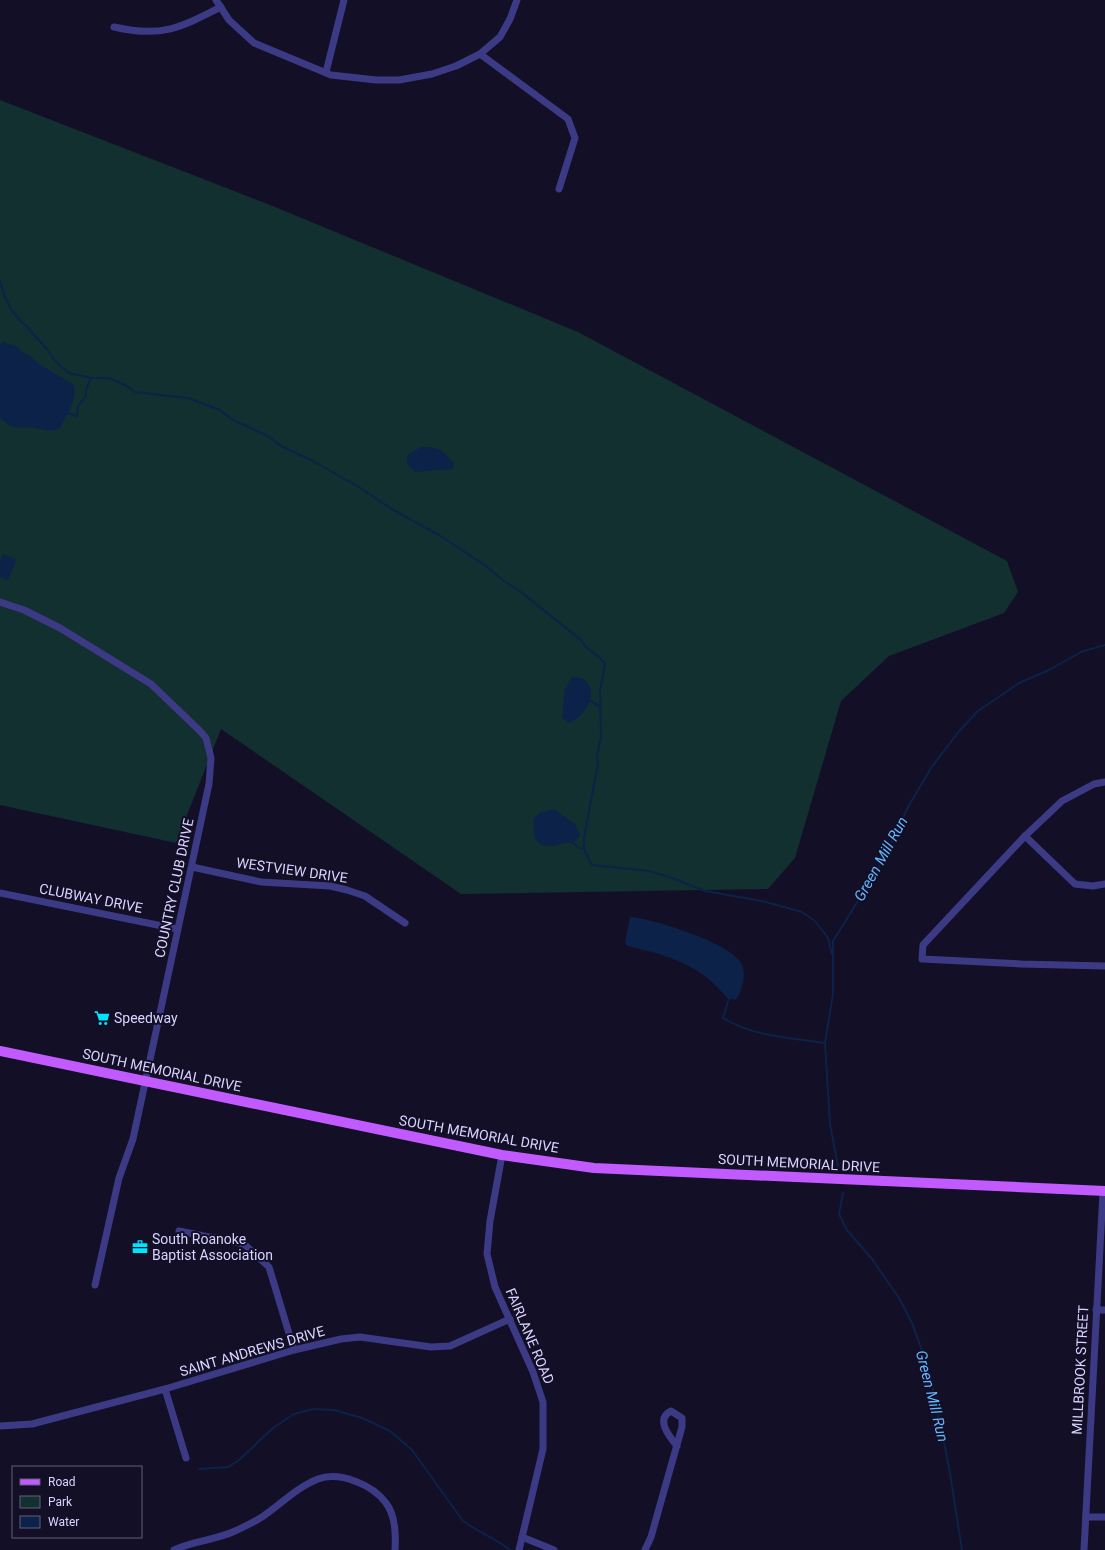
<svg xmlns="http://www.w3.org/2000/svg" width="1105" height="1550" viewBox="0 0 1105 1550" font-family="Roboto,sans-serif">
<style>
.green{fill:#12302f}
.water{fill:#0c2248}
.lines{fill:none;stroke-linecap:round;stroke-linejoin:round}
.stream{stroke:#0c2248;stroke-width:2}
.minor{stroke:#3d3a85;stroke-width:7}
.primary{stroke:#c25bff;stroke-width:10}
.labels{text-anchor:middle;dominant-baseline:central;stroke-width:4;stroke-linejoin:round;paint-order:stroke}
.street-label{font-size:14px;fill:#d9d4ff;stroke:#130f26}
.poi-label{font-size:14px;fill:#d9d4ff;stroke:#130f26;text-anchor:start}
.water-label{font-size:15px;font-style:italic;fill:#62b6ff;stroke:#130f26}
</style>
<rect width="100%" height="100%" fill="#130f26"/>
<!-- green -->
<path class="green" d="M 0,100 L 275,207 L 578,332 L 1007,561 L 1018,592 L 1004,613 L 889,656 L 841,701 L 795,858 L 768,889 L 461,894 L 221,729 L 176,843 L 0,805 Z"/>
<!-- water -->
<g class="water">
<path d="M 2,342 L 16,346 L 22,352 L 29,355 L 39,364 L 73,384 C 79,397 66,417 60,428 C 51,433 45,429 35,428 C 21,427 11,430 0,418 L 0,344 Z"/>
<path d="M 421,447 C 439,446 444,451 454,464 L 453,469 L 415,472 L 407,464 L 407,455 Z"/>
<path d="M 3,554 L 16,560 L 8,580 L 0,577 L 0,561 Z"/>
<path d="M 576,677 C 578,678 583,678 585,680 C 601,694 583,718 569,723 L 562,718 L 565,689 L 571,678 Z"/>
<path d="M 554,809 L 575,824 L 580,834 C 577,843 570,842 562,844 C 539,850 531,842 534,818 L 540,813 Z"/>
<path d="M 630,917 C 655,919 723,941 739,960 C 748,970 743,990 736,1000 L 728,999 C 700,964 670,956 627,946 L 625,942 Z"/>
</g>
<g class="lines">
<!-- stream -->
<g class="stream">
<path d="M 0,281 L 5,297 L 12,311 L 47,349 L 55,361 L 69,373 L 91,378 L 109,378 L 125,385 L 135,392 L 188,398 L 220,410 L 233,420 L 266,435 L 283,447 L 313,461 L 362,489 L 390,508 L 439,535 L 486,566 L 504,581 L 521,592 L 581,640 L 586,647 L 601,659 L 605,664 L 600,691 L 601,737 L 597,756 L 598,763 L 584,838 L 584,849 L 592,865 L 649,871 L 672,878 L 705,891 L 762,901 L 802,912 L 815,921 L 828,938 L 832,954"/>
<path d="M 67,413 L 77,416 L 78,406 L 86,396 L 86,390 L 91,378"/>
<path d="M 590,700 L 600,707"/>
<path d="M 572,842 L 579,848 L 584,849"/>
<path d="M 729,998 L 723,1018 C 752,1036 791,1038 825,1043"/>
<path d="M 838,1166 L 830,1124 L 825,1043 L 833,994 L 833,941 L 881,864 L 908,807 L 931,768 L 960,730 L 978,711 L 1019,683 L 1049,670 L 1081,652 L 1105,645"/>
<path d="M 843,1193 L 839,1214 L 847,1230 L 872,1259 L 899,1298 L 912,1323 L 929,1370 L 949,1467 L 962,1550"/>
<path d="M 199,1469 L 228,1467 L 239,1460 L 273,1428 L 294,1414 L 313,1409 L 334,1410 L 362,1418 L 390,1431 L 412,1450 L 463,1521 C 478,1532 495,1538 510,1550"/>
</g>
<!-- minor -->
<g class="minor">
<path d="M 216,0 L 229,20 L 254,43 L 331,75 L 376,80 L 399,80 L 432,74 L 456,66 L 480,54 L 500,37 L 510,19 L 517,0"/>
<path d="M 114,27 C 161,38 180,28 221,7"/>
<path d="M 480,54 L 568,119 L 575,138 L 559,189"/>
<path d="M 326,72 L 344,0"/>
<path d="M 0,602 L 24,610 L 60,628 L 151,684 L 200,731 L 206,738 L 211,758 L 209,784 L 133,1139 L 119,1178 L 95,1285"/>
<path d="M 1105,782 L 1094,784 L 1062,801 L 1025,836 L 923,945 L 922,959 L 1021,964 L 1105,966"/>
<path d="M 1025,836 L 1075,884 L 1093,886 L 1105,884"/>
<path d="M 192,867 L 261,882 L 330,886 L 347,890 L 365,896 L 405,923"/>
<path d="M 0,893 L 177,929"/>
<path d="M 502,1155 L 490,1221 L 487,1254 L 495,1287 L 533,1372 L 543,1402 L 543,1449 L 519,1550"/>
<path d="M 179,1231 L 244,1244 L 269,1267 L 294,1350"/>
<path d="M 1096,1310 L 1105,1310"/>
<path d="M 165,1389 L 186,1458"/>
<path d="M 0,1426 L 32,1424 L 165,1389 L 294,1350 L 341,1339 L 360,1337 L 431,1347 L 450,1346 L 510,1319"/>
<path d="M 1086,1517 L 1105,1517"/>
<path d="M 522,1537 L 554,1550"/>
<path d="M 174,1550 C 193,1541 216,1540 235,1531 C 244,1527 254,1522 262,1517 C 280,1505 297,1487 318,1479 C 340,1471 373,1485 386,1503 C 396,1516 396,1535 395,1550"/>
<path d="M 645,1550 L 651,1537 L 682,1427 L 682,1418 L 671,1411 C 655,1419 669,1436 677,1446"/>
<path d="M 1084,1550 L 1103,1191"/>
</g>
<!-- primary -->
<path class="primary" d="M 0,1051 L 502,1155 L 594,1168 L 1105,1191"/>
</g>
<!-- icons -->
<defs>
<symbol id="supermarket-bare" viewBox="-9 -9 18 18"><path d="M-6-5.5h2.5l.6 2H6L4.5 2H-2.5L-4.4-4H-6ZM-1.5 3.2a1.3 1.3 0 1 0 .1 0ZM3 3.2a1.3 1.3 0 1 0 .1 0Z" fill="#00e5ff" stroke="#130f26" stroke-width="2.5" paint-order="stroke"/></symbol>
<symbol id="office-bare" viewBox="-9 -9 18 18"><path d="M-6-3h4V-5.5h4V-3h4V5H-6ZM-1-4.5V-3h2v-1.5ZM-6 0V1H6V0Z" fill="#00e5ff" stroke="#130f26" stroke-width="2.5" paint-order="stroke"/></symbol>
</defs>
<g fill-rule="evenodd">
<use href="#supermarket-bare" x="91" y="1007" width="22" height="22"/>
<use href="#office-bare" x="129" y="1236" width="22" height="22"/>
</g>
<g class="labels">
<!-- street labels -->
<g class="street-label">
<text transform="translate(292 870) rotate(8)">WESTVIEW DRIVE</text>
<text transform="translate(174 888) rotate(-78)">COUNTRY CLUB DRIVE</text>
<text transform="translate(91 898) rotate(11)">CLUBWAY DRIVE</text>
<text transform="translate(162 1070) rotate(12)">SOUTH MEMORIAL DRIVE</text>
<text transform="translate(479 1134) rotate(10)">SOUTH MEMORIAL DRIVE</text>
<text transform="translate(799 1163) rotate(3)">SOUTH MEMORIAL DRIVE</text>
<text transform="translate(530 1336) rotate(67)">FAIRLANE ROAD</text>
<text transform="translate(252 1351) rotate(-16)">SAINT ANDREWS DRIVE</text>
<text transform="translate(1080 1370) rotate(-87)">MILLBROOK STREET</text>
</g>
<!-- poi labels -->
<g class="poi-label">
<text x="114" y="1018">Speedway</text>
<text x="152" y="1239">South Roanoke<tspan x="152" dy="16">Baptist Association</tspan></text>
</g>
<!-- water labels -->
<g class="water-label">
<text transform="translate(881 859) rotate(-61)">Green Mill Run</text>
<text transform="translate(932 1396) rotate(76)">Green Mill Run</text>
</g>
</g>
<!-- legend -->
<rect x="12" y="1466" width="130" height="72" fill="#130f26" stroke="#625e7d"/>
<rect x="20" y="1479" width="20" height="6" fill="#c25bff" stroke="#625e7d"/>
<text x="48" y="1486" font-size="12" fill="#d9d4ff">Road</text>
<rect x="20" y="1496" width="20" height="12" fill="#12302f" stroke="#625e7d"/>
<text x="48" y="1506" font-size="12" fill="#d9d4ff">Park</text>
<rect x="20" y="1516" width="20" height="12" fill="#0c2248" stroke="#625e7d"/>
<text x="48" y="1526" font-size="12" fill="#d9d4ff">Water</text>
</svg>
